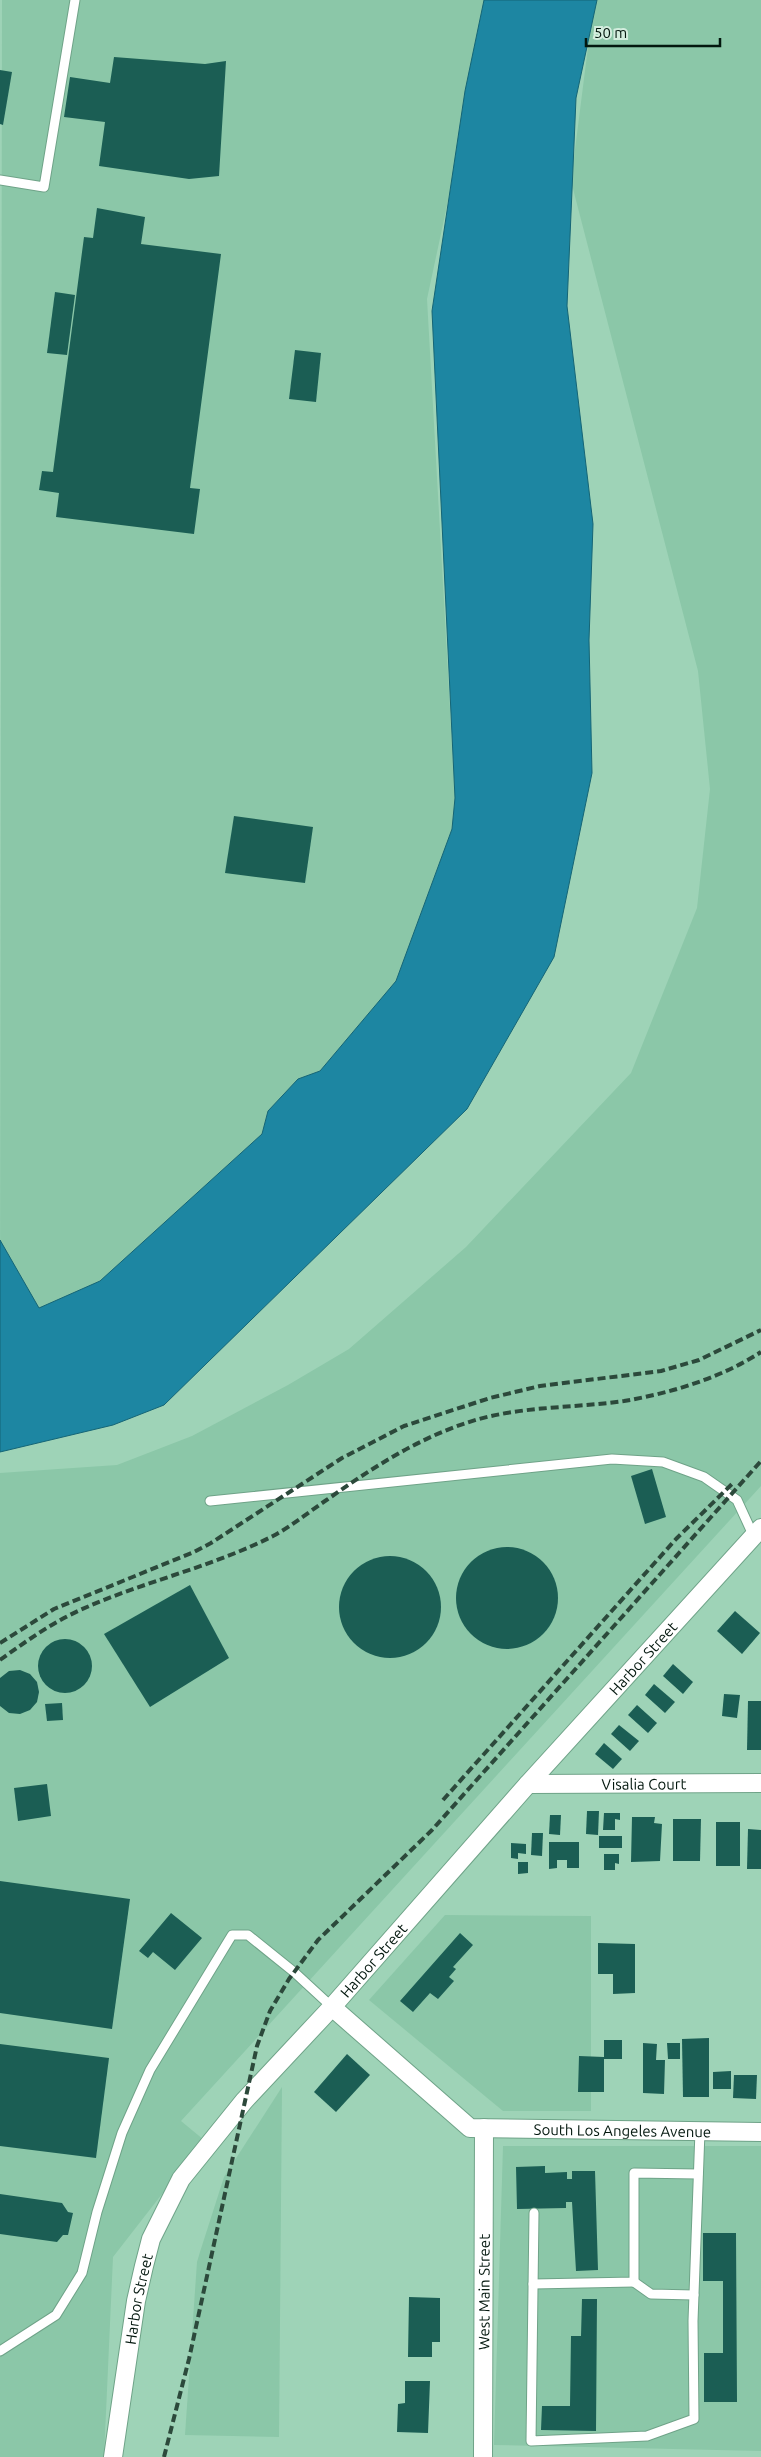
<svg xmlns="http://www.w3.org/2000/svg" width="761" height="2457" viewBox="0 0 761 2457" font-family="Ubuntu,sans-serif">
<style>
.built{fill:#8bc7a8}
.water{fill:#1d86a2;stroke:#156576}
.building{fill:#1b5e54}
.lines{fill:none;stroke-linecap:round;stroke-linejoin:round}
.service-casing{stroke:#6fa388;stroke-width:11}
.minor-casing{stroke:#6fa388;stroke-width:20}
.service{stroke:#fff;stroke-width:9}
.minor{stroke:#fff;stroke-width:18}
.rail{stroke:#2c493b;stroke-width:4;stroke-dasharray:8 4;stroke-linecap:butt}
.labels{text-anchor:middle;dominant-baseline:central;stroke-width:5;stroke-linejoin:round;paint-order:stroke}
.street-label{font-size:15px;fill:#03170e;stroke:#d3edde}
</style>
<rect width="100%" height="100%" fill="#9ed3b7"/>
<!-- built -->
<g class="built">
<path d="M 2,0 L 491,0 L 427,299 L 455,798 L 452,829 L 396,981 L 320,1071 L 298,1079 L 268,1111 L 262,1134 L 100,1281 L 0,1326 Z"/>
<path d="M 594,0 L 761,0 L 761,1486 L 181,2121 L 204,2140 L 113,2257 L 104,2457 L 0,2457 L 0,1473 L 117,1465 L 192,1436 L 288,1385 L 349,1349 L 466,1247 L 631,1073 L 697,908 L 710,789 L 698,671 L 571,181 Z"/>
<path d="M 445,1915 L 591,1916 L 591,2111 L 503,2111 L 369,2000 Z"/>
<path d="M 282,2087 L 279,2437 L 185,2435 L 197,2262 L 200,2252 L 224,2177 Z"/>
<path d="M 503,2146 L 761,2146 L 761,2451 L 494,2445 Z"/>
</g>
<!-- water -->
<path class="water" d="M 484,0 L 597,0 L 576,98 L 567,306 L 593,524 L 589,640 L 592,773 L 554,957 L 467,1109 L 164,1405 L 113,1425 L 0,1452 L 0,1240 L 39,1308 L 100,1281 L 262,1134 L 268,1111 L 298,1079 L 320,1071 L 396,981 L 452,829 L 455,798 L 432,311 L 465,91 Z"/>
<!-- building -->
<g class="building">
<path d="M 114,57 L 205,64 L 226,61 L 219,176 L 189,179 L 99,166 L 105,122 L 64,117 L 70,77 L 110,83 Z"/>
<path d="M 0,70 L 12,72 L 3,125 L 0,124 Z"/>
<path d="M 97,208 L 145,217 L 141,244 L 221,254 L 190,488 L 200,489 L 194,534 L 56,517 L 59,493 L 39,490 L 42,471 L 53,472 L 84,237 L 93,238 Z"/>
<path d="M 55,292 L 75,295 L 67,355 L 47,353 Z"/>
<path d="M 295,350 L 321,353 L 316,402 L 289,399 Z"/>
<path d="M 234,816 L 313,827 L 305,883 L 225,873 Z"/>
<path d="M 652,1469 L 666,1517 L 645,1524 L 631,1476 Z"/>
<circle cx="507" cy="1598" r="51"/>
<circle cx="390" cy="1607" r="51"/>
<path d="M 190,1585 L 229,1658 L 150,1707 L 104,1634 Z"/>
<path d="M 735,1611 L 760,1633 L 742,1654 L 717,1631 Z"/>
<circle cx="65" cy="1666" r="27"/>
<path d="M 673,1664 L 693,1682 L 683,1694 L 663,1676 Z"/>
<path d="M 20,1670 L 30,1674 L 37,1682 L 39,1692 L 37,1702 L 30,1710 L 20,1714 L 9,1713 L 0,1706 L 0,1678 L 9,1671 Z"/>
<path d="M 654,1684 L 675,1702 L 665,1713 L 645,1695 Z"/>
<path d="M 724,1694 L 740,1695 L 737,1718 L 722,1716 Z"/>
<path d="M 748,1701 L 761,1701 L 761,1750 L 747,1750 Z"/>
<path d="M 62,1703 L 63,1720 L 47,1721 L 45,1704 Z"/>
<path d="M 637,1705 L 657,1723 L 648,1733 L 628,1715 Z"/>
<path d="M 619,1725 L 639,1741 L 630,1751 L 611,1734 Z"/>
<path d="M 604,1743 L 622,1759 L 613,1769 L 595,1754 Z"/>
<path d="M 47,1784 L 51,1816 L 18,1821 L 14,1788 Z"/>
<path d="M 587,1811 L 599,1811 L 598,1835 L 586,1834 Z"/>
<path d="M 604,1813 L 620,1813 L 620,1820 L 615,1819 L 615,1830 L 603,1830 Z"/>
<path d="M 550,1815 L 561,1815 L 560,1835 L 549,1834 Z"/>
<path d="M 632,1817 L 655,1817 L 654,1823 L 662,1824 L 660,1861 L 631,1862 Z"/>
<path d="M 673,1819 L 701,1819 L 700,1861 L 673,1861 Z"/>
<rect x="716" y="1822" width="24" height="44"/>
<path d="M 748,1829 L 761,1830 L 761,1869 L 747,1869 Z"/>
<path d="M 532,1833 L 543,1833 L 542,1856 L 531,1855 Z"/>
<rect x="599" y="1836" width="23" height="12"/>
<path d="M 549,1842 L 579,1842 L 579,1868 L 567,1868 L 567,1860 L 557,1860 L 557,1868 L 549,1869 Z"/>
<path d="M 511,1843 L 526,1844 L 526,1854 L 518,1853 L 518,1859 L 511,1858 Z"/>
<path d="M 604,1854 L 619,1854 L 619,1864 L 615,1863 L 615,1870 L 604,1870 Z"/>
<path d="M 518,1862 L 528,1862 L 528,1873 L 518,1874 Z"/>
<path d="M 0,1881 L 130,1899 L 112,2029 L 0,2013 Z"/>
<path d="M 171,1913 L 202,1938 L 175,1970 L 153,1952 L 148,1958 L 139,1951 Z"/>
<path d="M 460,1933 L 473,1945 L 453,1967 L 456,1969 L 449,1977 L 454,1981 L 438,1999 L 430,1993 L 413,2012 L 400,2001 Z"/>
<path d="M 598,1943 L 635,1944 L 635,1993 L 613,1994 L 613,1974 L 598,1974 Z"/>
<path d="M 709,2038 L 709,2097 L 683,2097 L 682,2039 Z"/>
<path d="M 604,2040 L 622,2040 L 622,2059 L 604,2059 L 604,2092 L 578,2092 L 579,2056 L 604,2057 Z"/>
<path d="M 643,2043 L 657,2044 L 656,2060 L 665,2060 L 664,2094 L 643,2093 Z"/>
<path d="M 667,2043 L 680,2043 L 680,2059 L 668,2059 Z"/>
<path d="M 0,2044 L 109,2058 L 96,2158 L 0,2146 Z"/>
<path d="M 347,2054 L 370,2075 L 336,2112 L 314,2092 Z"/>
<path d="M 731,2071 L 731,2089 L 713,2089 L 713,2072 Z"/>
<path d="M 734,2075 L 757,2075 L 756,2099 L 733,2098 Z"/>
<path d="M 545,2166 L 545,2173 L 567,2172 L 567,2179 L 572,2179 L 572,2171 L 595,2171 L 598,2270 L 576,2271 L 572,2202 L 566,2202 L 566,2208 L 517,2209 L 516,2167 Z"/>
<path d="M 0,2194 L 62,2203 L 68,2212 L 73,2213 L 68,2235 L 63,2235 L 57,2242 L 0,2234 Z"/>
<path d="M 703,2233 L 736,2233 L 737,2402 L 704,2402 L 704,2353 L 723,2353 L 723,2281 L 703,2281 Z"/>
<path d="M 409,2297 L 440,2298 L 440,2342 L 432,2342 L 432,2357 L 408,2357 Z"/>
<path d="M 582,2299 L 597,2299 L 596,2431 L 541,2430 L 542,2406 L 570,2406 L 571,2336 L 581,2336 Z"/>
<path d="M 405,2381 L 430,2381 L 428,2433 L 397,2432 L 398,2404 L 405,2403 Z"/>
</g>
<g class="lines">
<defs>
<g id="service">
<path d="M 0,180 L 44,187 L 75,0"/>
<path d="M 210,1501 L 612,1459 L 663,1462 L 704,1477 L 737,1500 L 754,1537"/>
<path d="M 534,2213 L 531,2441 L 647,2436 L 694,2419 L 693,2321 L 700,2131"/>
<path d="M 634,2282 L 651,2294 L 694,2295"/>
<path d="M 533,2284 L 634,2282 L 634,2173 L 698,2174"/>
<path d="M 0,2351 L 56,2315 L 82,2273 L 97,2212 L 122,2133 L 150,2070 L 232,1935 L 248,1935 L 294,1972 L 332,2007"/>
</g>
<g id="minor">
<path id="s1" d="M 528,1784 L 761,1783"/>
<path id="s2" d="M 332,2007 L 470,2128 L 761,2132"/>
<path id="s3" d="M 113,2457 L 136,2301 L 144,2266 L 151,2239 L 181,2179 L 244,2101 L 332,2007 L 528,1784 L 761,1528"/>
<path id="s4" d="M 483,2457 L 484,2128"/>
</g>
</defs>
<!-- service casing -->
<use href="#service" class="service-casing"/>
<!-- minor casing -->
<use href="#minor" class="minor-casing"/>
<!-- service -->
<use href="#service" class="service"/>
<!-- minor -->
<use href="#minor" class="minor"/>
<!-- rail -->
<g class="rail">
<path d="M 0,1643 L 54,1609 L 194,1552 L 211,1543 L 342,1458 L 404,1426 L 490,1398 L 540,1386 L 661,1371 L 699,1360 L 761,1330"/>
<path d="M 0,1660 C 25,1642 50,1624 78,1611 C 141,1582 210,1568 273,1536 C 292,1526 310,1511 328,1499 C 375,1466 423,1435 479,1419 C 527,1406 575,1408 624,1401 C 671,1393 721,1378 761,1352"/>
<path d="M 443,1800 L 676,1539 L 733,1483"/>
<path d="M 164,2457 L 189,2359 L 257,2046 L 270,2011 L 289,1979 L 318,1940 L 432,1830 L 761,1461"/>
</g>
</g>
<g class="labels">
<!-- street labels -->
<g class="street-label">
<text stroke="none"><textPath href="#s3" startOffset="985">Harbor Street</textPath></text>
<text stroke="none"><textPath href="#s1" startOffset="116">Visalia Court</textPath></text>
<text stroke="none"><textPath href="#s3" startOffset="580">Harbor Street</textPath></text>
<text stroke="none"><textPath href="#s2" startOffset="336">South Los Angeles Avenue</textPath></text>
<text stroke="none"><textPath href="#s4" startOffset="165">West Main Street</textPath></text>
<text stroke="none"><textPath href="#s3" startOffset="160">Harbor Street</textPath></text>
</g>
</g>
<!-- scale -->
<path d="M586 38v8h134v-8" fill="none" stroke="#03170e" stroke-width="2.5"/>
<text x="594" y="38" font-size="15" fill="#03170e" stroke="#d3edde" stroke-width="4" paint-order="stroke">50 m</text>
</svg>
